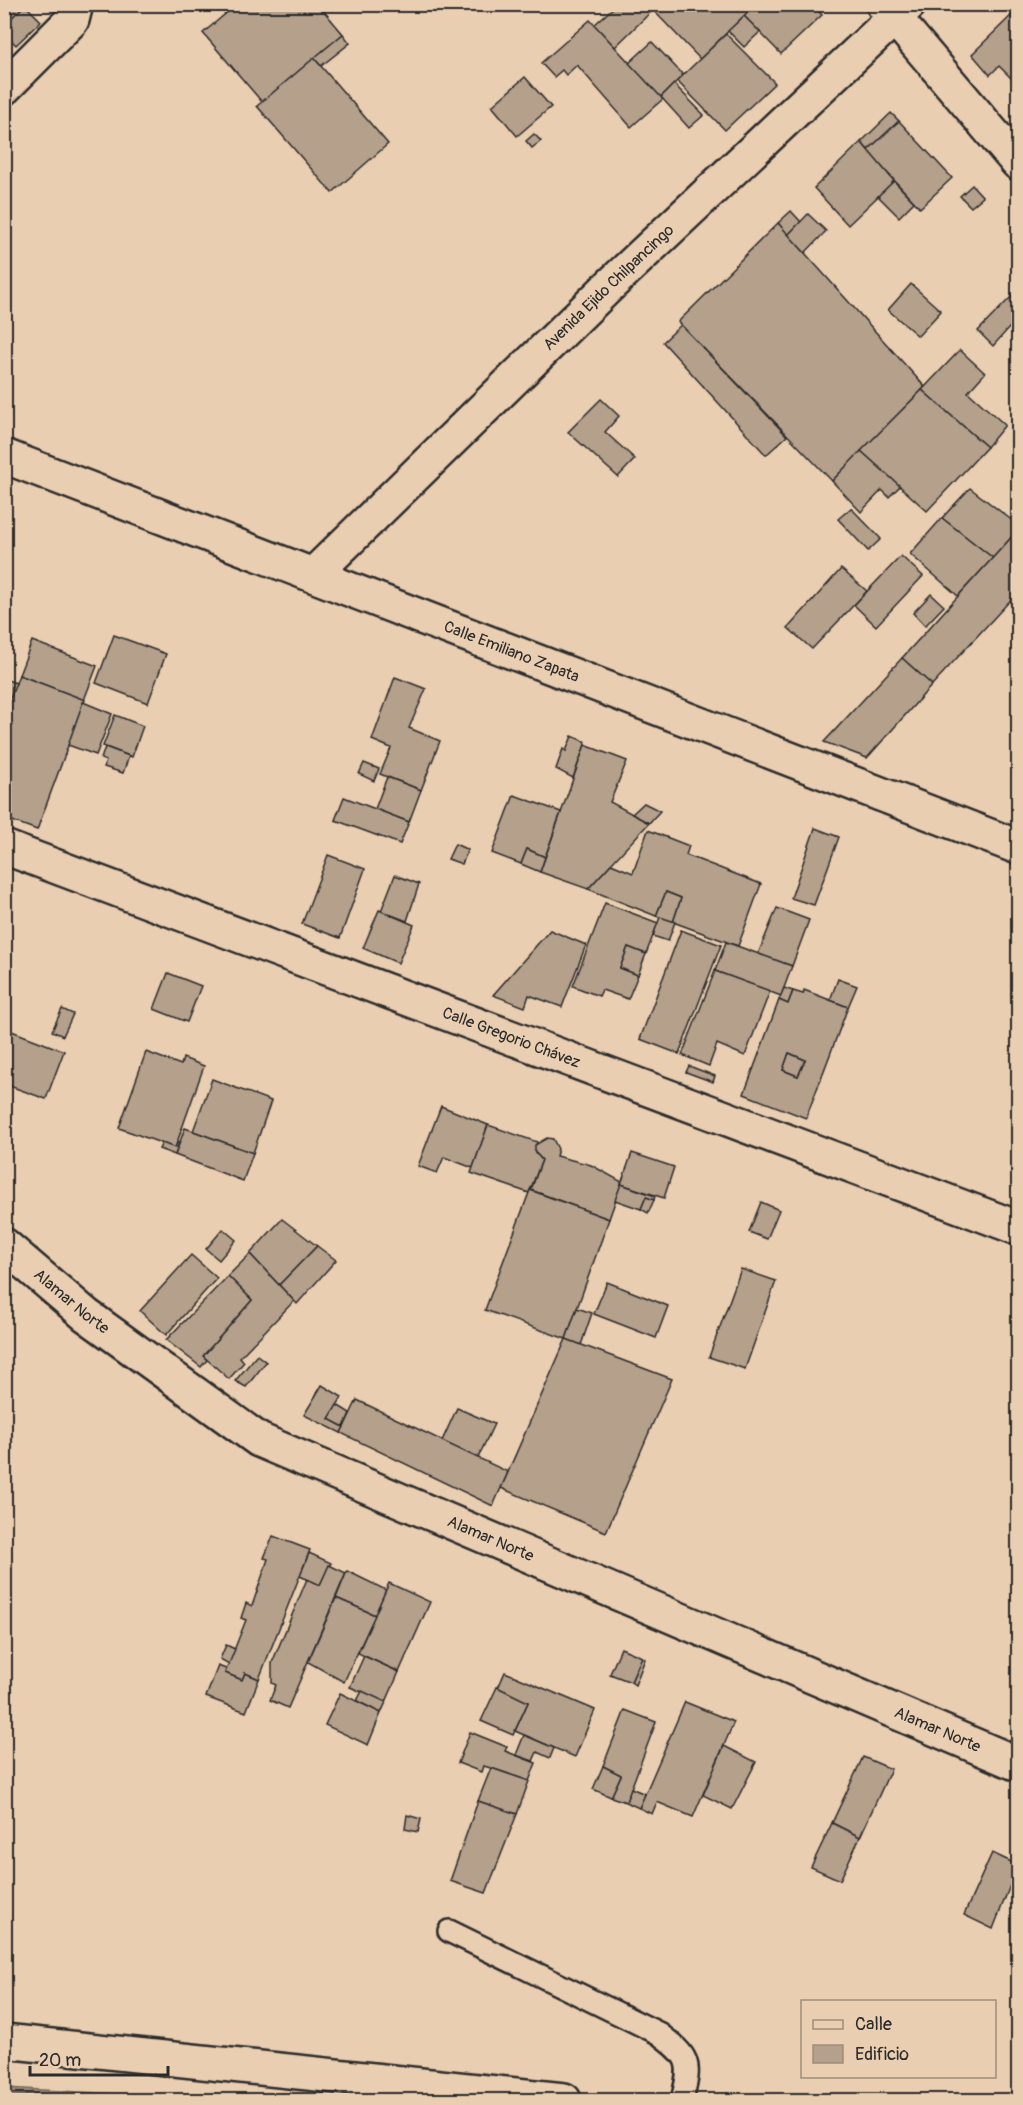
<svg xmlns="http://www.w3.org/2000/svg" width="1023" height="2105" viewBox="0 0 1023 2105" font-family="Pangolin,sans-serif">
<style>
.water{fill:#9f8d7c;stroke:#71665c;stroke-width:1.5}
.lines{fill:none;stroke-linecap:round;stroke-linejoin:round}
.shore{stroke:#59524b;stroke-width:1.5}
.building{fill:#b5a08c;stroke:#2b2b2b;stroke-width:1.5;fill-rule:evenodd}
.lane-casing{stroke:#2b2b2b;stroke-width:26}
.street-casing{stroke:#2b2b2b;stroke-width:38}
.secondary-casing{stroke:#2b2b2b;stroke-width:38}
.highway-casing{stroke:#2b2b2b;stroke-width:38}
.lane{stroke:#eaceb1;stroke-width:21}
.street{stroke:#eaceb1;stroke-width:33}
.secondary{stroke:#eaceb1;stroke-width:33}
.highway{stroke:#eaceb1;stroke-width:33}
.labels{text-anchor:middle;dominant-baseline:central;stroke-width:5;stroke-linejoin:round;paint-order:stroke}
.street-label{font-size:16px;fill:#2b2b2b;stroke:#eaceb1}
</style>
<rect width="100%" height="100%" fill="#eaceb1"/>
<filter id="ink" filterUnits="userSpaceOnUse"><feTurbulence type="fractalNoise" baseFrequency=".0167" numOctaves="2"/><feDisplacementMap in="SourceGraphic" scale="12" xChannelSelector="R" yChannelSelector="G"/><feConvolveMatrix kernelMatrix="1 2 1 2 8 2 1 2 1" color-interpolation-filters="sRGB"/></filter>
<g filter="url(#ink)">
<!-- water -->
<path class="water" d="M 5,2088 L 229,2100 L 5,2100 Z"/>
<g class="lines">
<!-- shore -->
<path class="shore" d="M 4,2094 L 150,2100"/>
</g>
<!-- building -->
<g class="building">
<path d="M 4,4 L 25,4 L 25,5 L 4,25 Z"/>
<path d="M 237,4 L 318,4 L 343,34 L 262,102 L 203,33 Z"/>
<path d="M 611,4 L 659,4 L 615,47 L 594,25 L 614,7 Z"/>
<path d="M 663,4 L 756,4 L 700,59 L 655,12 Z"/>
<path d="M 756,4 L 812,4 L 822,15 L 781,54 L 744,16 Z"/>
<path d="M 25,5 L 41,21 L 16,45 L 4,33 L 4,25 Z"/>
<path d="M 1018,9 L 1018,85 L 999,66 L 990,75 L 972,54 Z"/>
<path d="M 744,16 L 760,32 L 744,47 L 728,31 Z"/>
<path d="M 590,20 L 663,99 L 631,127 L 577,65 L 566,75 L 562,70 L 554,77 L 541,63 Z"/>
<path d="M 343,34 L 350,43 L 321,66 L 314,58 Z"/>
<path d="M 726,34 L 775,83 L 725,130 L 677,81 Z"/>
<path d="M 652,42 L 683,75 L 661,97 L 629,63 Z"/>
<path d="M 314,58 L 388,144 L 332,193 L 257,106 Z"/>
<path d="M 525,77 L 551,107 L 517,136 L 492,106 Z"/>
<path d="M 674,84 L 704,115 L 689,128 L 661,97 Z"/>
<path d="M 891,113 L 899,121 L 868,150 L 861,142 Z"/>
<path d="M 899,121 L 952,178 L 920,208 L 867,151 Z"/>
<path d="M 534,134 L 541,141 L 532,148 L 526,141 Z"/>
<path d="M 861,142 L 894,181 L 848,225 L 814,188 Z"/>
<path d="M 894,181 L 914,202 L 899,217 L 878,196 Z"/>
<path d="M 972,185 L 983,197 L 971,207 L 960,196 Z"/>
<path d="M 791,211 L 801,222 L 788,235 L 778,223 Z"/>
<path d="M 808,214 L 826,231 L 805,253 L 788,235 Z"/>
<path d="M 778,223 L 925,387 L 832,481 L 678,322 Z"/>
<path d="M 911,284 L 941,311 L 918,336 L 888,310 Z"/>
<path d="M 1018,290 L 1018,302 L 1012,296 Z"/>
<path d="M 1012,296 L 1018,302 L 1018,318 L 993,346 L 978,331 Z"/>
<path d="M 681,325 L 787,436 L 766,455 L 663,342 Z"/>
<path d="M 960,350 L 985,373 L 968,392 L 1005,425 L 987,447 L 922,390 Z"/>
<path d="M 922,390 L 987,447 L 927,511 L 861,451 Z"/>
<path d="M 601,399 L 619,416 L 605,432 L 635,459 L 618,477 L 568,432 Z"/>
<path d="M 861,451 L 900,486 L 889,497 L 882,490 L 861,512 L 832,481 Z"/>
<path d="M 970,488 L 1018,525 L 1018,530 L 993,558 L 942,518 Z"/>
<path d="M 851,508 L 881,539 L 868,551 L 838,519 Z"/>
<path d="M 942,518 L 993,558 L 958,596 L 910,554 Z"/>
<path d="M 1018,530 L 1018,592 L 932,685 L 902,658 Z"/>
<path d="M 901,556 L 923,576 L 876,626 L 854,605 Z"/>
<path d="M 841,569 L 867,591 L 812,649 L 788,628 Z"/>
<path d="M 931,594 L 944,606 L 925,626 L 913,613 Z"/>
<path d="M 114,635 L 166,654 L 148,703 L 96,683 Z"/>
<path d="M 32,641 L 97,666 L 84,700 L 19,675 Z"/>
<path d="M 902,658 L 932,685 L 867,758 L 824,742 Z"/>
<path d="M 19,675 L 85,700 L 37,830 L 4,818 L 4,714 Z"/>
<path d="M 395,677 L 426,689 L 409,728 L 440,741 L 421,790 L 380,774 L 391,748 L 372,740 Z"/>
<path d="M 4,679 L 16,683 L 10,698 L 4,697 Z"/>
<path d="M 83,702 L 112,714 L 96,755 L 68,745 Z"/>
<path d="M 115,715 L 143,726 L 132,757 L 103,746 Z"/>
<path d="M 572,736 L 586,742 L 573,778 L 556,769 L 563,749 L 566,751 Z"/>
<path d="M 585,745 L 627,761 L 610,802 L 649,823 L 588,889 L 540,872 Z"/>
<path d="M 105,747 L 129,756 L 123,773 L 104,767 L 106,761 L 101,759 Z"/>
<path d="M 364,763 L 379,769 L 374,781 L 359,774 Z"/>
<path d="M 387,777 L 421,790 L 409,822 L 375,809 Z"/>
<path d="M 514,795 L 561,812 L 545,857 L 527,849 L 521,864 L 492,853 Z"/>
<path d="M 344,797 L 409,822 L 400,844 L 335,820 Z"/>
<path d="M 644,803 L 660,811 L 649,823 L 632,814 Z"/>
<path d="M 815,828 L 839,837 L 814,905 L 791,898 Z"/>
<path d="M 648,830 L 689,846 L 686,855 L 761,884 L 738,946 L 673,922 L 681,898 L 666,892 L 656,916 L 588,889 L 611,864 L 633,873 Z"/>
<path d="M 455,844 L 468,850 L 462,864 L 448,859 Z"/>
<path d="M 527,849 L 545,857 L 540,872 L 521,864 Z"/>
<path d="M 328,855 L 365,869 L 340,938 L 302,924 Z"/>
<path d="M 395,875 L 419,884 L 407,921 L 381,911 Z"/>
<path d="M 666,892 L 681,898 L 673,922 L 656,916 Z"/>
<path d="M 605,903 L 658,923 L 646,954 L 628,947 L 620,968 L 638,975 L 628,999 L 602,990 L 599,996 L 573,986 Z"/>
<path d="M 777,908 L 809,920 L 792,966 L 758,954 Z"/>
<path d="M 379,910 L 414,925 L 398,963 L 363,948 Z"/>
<path d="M 660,917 L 675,922 L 668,941 L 653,936 Z"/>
<path d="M 550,930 L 586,945 L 562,1007 L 529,995 L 525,1007 L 493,995 Z"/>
<path d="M 681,930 L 721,945 L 679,1054 L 640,1039 Z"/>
<path d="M 726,942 L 792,966 L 781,996 L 715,971 Z"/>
<path d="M 628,947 L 646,954 L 638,975 L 620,968 Z"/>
<path d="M 715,971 L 770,991 L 745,1056 L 717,1044 L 709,1066 L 682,1055 Z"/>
<path d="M 168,973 L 201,986 L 187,1022 L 154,1009 Z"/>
<path d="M 838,979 L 857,986 L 848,1007 L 830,1000 Z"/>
<path d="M 784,988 L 793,991 L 788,1004 L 779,1000 Z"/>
<path d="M 804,990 L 848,1007 L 806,1118 L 744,1094 L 779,1000 L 788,1004 L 793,991 L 803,994 ZM 789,1053 L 805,1060 L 798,1076 L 783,1070 Z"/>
<path d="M 62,1009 L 73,1014 L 63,1036 L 52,1031 Z"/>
<path d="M 9,1030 L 64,1051 L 46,1099 L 4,1084 L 4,1042 Z"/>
<path d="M 146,1052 L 181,1065 L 183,1058 L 204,1066 L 175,1148 L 119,1128 Z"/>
<path d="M 789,1053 L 805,1060 L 798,1076 L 783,1070 Z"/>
<path d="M 689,1066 L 715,1076 L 713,1082 L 686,1072 Z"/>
<path d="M 212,1079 L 271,1101 L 253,1153 L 193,1131 Z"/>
<path d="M 441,1106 L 488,1125 L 473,1168 L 444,1157 L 437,1173 L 418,1166 Z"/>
<path d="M 488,1125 L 537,1142 L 535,1152 L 542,1160 L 529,1193 L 471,1173 Z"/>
<path d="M 185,1128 L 253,1153 L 243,1181 L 175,1155 Z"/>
<path d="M 547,1138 L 553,1139 L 558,1149 L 556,1156 L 591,1165 L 622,1182 L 609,1219 L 531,1190 L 542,1160 L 535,1152 L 535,1145 Z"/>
<path d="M 162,1143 L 175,1148 L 177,1143 L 179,1143 L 175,1155 L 159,1149 Z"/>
<path d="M 632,1153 L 674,1167 L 664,1198 L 621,1184 Z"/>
<path d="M 621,1184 L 655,1196 L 654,1200 L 646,1197 L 641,1209 L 615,1200 Z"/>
<path d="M 530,1190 L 609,1219 L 566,1339 L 485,1310 Z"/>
<path d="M 646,1197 L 654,1200 L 648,1213 L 641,1209 Z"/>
<path d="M 761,1202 L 779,1210 L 767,1239 L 749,1232 Z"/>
<path d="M 282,1219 L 317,1246 L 279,1285 L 250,1254 Z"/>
<path d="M 223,1229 L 236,1240 L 219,1260 L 206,1249 Z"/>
<path d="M 317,1246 L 336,1260 L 297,1304 L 279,1285 Z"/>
<path d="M 250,1254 L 294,1301 L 240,1357 L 244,1362 L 229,1379 L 203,1356 L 252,1300 L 228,1276 Z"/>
<path d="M 191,1255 L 217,1278 L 166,1335 L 140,1311 Z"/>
<path d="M 741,1269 L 776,1281 L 745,1369 L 709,1357 Z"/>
<path d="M 228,1276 L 252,1300 L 203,1356 L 207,1360 L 201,1367 L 166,1340 Z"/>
<path d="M 607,1282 L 668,1306 L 656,1338 L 594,1314 Z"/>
<path d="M 577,1308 L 592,1313 L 581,1345 L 566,1339 Z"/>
<path d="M 566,1339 L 672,1379 L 606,1532 L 501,1488 Z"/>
<path d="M 257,1355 L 266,1362 L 246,1387 L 235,1381 Z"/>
<path d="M 322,1385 L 342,1397 L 329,1419 L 344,1427 L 341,1433 L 304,1415 Z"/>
<path d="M 357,1400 L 508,1472 L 493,1506 L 341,1433 Z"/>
<path d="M 337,1405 L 350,1413 L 344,1427 L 329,1419 Z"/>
<path d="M 457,1408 L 494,1424 L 478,1458 L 442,1441 Z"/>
<path d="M 273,1536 L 310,1550 L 259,1679 L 245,1673 L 242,1680 L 225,1673 L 246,1620 L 241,1618 L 246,1603 L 252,1606 L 268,1559 L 264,1558 Z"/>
<path d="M 309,1553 L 331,1563 L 320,1585 L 300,1576 Z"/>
<path d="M 329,1565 L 346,1573 L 288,1708 L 270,1700 L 276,1685 L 272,1683 L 272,1663 L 307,1579 L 320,1585 Z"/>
<path d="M 347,1571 L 386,1590 L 375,1615 L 336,1598 Z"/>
<path d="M 389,1583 L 430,1602 L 399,1672 L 358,1653 Z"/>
<path d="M 336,1598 L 375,1615 L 344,1682 L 308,1662 Z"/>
<path d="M 226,1645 L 235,1649 L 229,1664 L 220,1659 Z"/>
<path d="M 621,1648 L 642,1657 L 631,1682 L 610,1674 Z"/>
<path d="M 364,1656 L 399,1672 L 386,1702 L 350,1687 Z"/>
<path d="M 642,1657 L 645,1659 L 635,1685 L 631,1682 Z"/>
<path d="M 218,1666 L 226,1669 L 225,1673 L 242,1680 L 245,1673 L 259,1679 L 246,1712 L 206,1697 Z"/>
<path d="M 505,1672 L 595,1710 L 575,1757 L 515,1731 L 528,1702 L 498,1688 Z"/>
<path d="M 497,1687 L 528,1702 L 513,1735 L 481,1721 Z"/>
<path d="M 362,1691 L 386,1702 L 381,1713 L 357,1701 Z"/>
<path d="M 340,1693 L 381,1713 L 368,1745 L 325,1725 Z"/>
<path d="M 685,1702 L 734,1722 L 693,1817 L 657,1802 L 652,1814 L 639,1808 Z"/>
<path d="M 625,1710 L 656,1722 L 626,1802 L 611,1797 L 621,1775 L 603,1766 Z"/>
<path d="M 470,1732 L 507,1747 L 505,1751 L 536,1763 L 529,1781 L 491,1768 L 483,1766 L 481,1772 L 458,1763 Z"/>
<path d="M 524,1735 L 554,1748 L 550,1758 L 537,1752 L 533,1761 L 516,1755 Z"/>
<path d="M 724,1746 L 756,1762 L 732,1809 L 703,1795 Z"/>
<path d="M 863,1757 L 891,1769 L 860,1837 L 832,1823 Z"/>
<path d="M 603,1766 L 621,1775 L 611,1797 L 593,1789 Z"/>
<path d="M 491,1768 L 529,1781 L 517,1814 L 478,1801 Z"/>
<path d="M 631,1788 L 645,1794 L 639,1808 L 626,1802 Z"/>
<path d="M 478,1801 L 517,1814 L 486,1893 L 450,1881 Z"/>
<path d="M 407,1815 L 421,1819 L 418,1832 L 405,1829 Z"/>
<path d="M 832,1823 L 860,1837 L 840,1880 L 811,1867 Z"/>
<path d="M 992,1853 L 1018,1865 L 993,1929 L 964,1915 Z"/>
<path d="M 1018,1952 L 1018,1972 L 1014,1971 Z"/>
</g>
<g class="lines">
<defs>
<path id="lane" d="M 449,1931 L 658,2033 C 690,2057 692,2062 682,2100"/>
<g id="street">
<path d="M 883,4 L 1018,163"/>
<path d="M 4,88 L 72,20 L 76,4"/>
<path id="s1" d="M 314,574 L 607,288 L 909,4"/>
<path id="s2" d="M 4,847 L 1018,1228"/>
<path id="s3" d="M 4,1245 L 86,1315 L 259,1440 L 1018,1764"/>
</g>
<g id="secondary">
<path id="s4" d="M 4,456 L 1018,847"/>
</g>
<path id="highway" d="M 4,2041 L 564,2100"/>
</defs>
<!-- lane casing -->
<use href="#lane" class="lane-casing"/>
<!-- street casing -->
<use href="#street" class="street-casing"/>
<!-- secondary casing -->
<use href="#secondary" class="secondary-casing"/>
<!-- highway casing -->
<use href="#highway" class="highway-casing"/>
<!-- lane -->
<use href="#lane" class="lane"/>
<!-- street -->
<use href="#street" class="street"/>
<!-- secondary -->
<use href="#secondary" class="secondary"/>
<!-- highway -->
<use href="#highway" class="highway"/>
</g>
</g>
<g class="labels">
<!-- street labels -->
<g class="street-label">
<text stroke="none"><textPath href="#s1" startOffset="411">Avenida Ejido Chilpancingo</textPath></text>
<text stroke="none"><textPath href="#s4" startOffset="544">Calle Emiliano Zapata</textPath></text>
<text stroke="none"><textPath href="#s2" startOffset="542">Calle Gregorio Chávez</textPath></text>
<text stroke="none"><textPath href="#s3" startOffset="88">Alamar Norte</textPath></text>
<text stroke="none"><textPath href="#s3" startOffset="573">Alamar Norte</textPath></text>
<text stroke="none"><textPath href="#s3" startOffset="1059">Alamar Norte</textPath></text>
</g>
</g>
<!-- margin -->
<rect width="1023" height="2105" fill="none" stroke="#eaceb1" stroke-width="24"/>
<rect x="12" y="12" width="999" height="2081" fill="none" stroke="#2b2b2b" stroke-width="2" filter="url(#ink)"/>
<!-- legend -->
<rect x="801" y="2000" width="195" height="78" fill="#eaceb1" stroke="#9e8d7b" stroke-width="1.5"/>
<rect x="813" y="2020" width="30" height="9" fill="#eaceb1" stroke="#9e8d7b" stroke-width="1.5"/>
<text x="855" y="2030" font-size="18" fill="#2b2b2b">Calle</text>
<rect x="813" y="2045" width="30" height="18" fill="#b5a08c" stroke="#9e8d7b" stroke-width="1.5"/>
<text x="855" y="2060" font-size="18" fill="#2b2b2b">Edificio</text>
<!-- scale -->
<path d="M30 2066v9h138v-9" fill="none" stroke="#2b2b2b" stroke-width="3"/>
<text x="39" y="2066" font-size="18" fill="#2b2b2b" stroke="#eaceb1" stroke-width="4.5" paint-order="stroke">20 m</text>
</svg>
